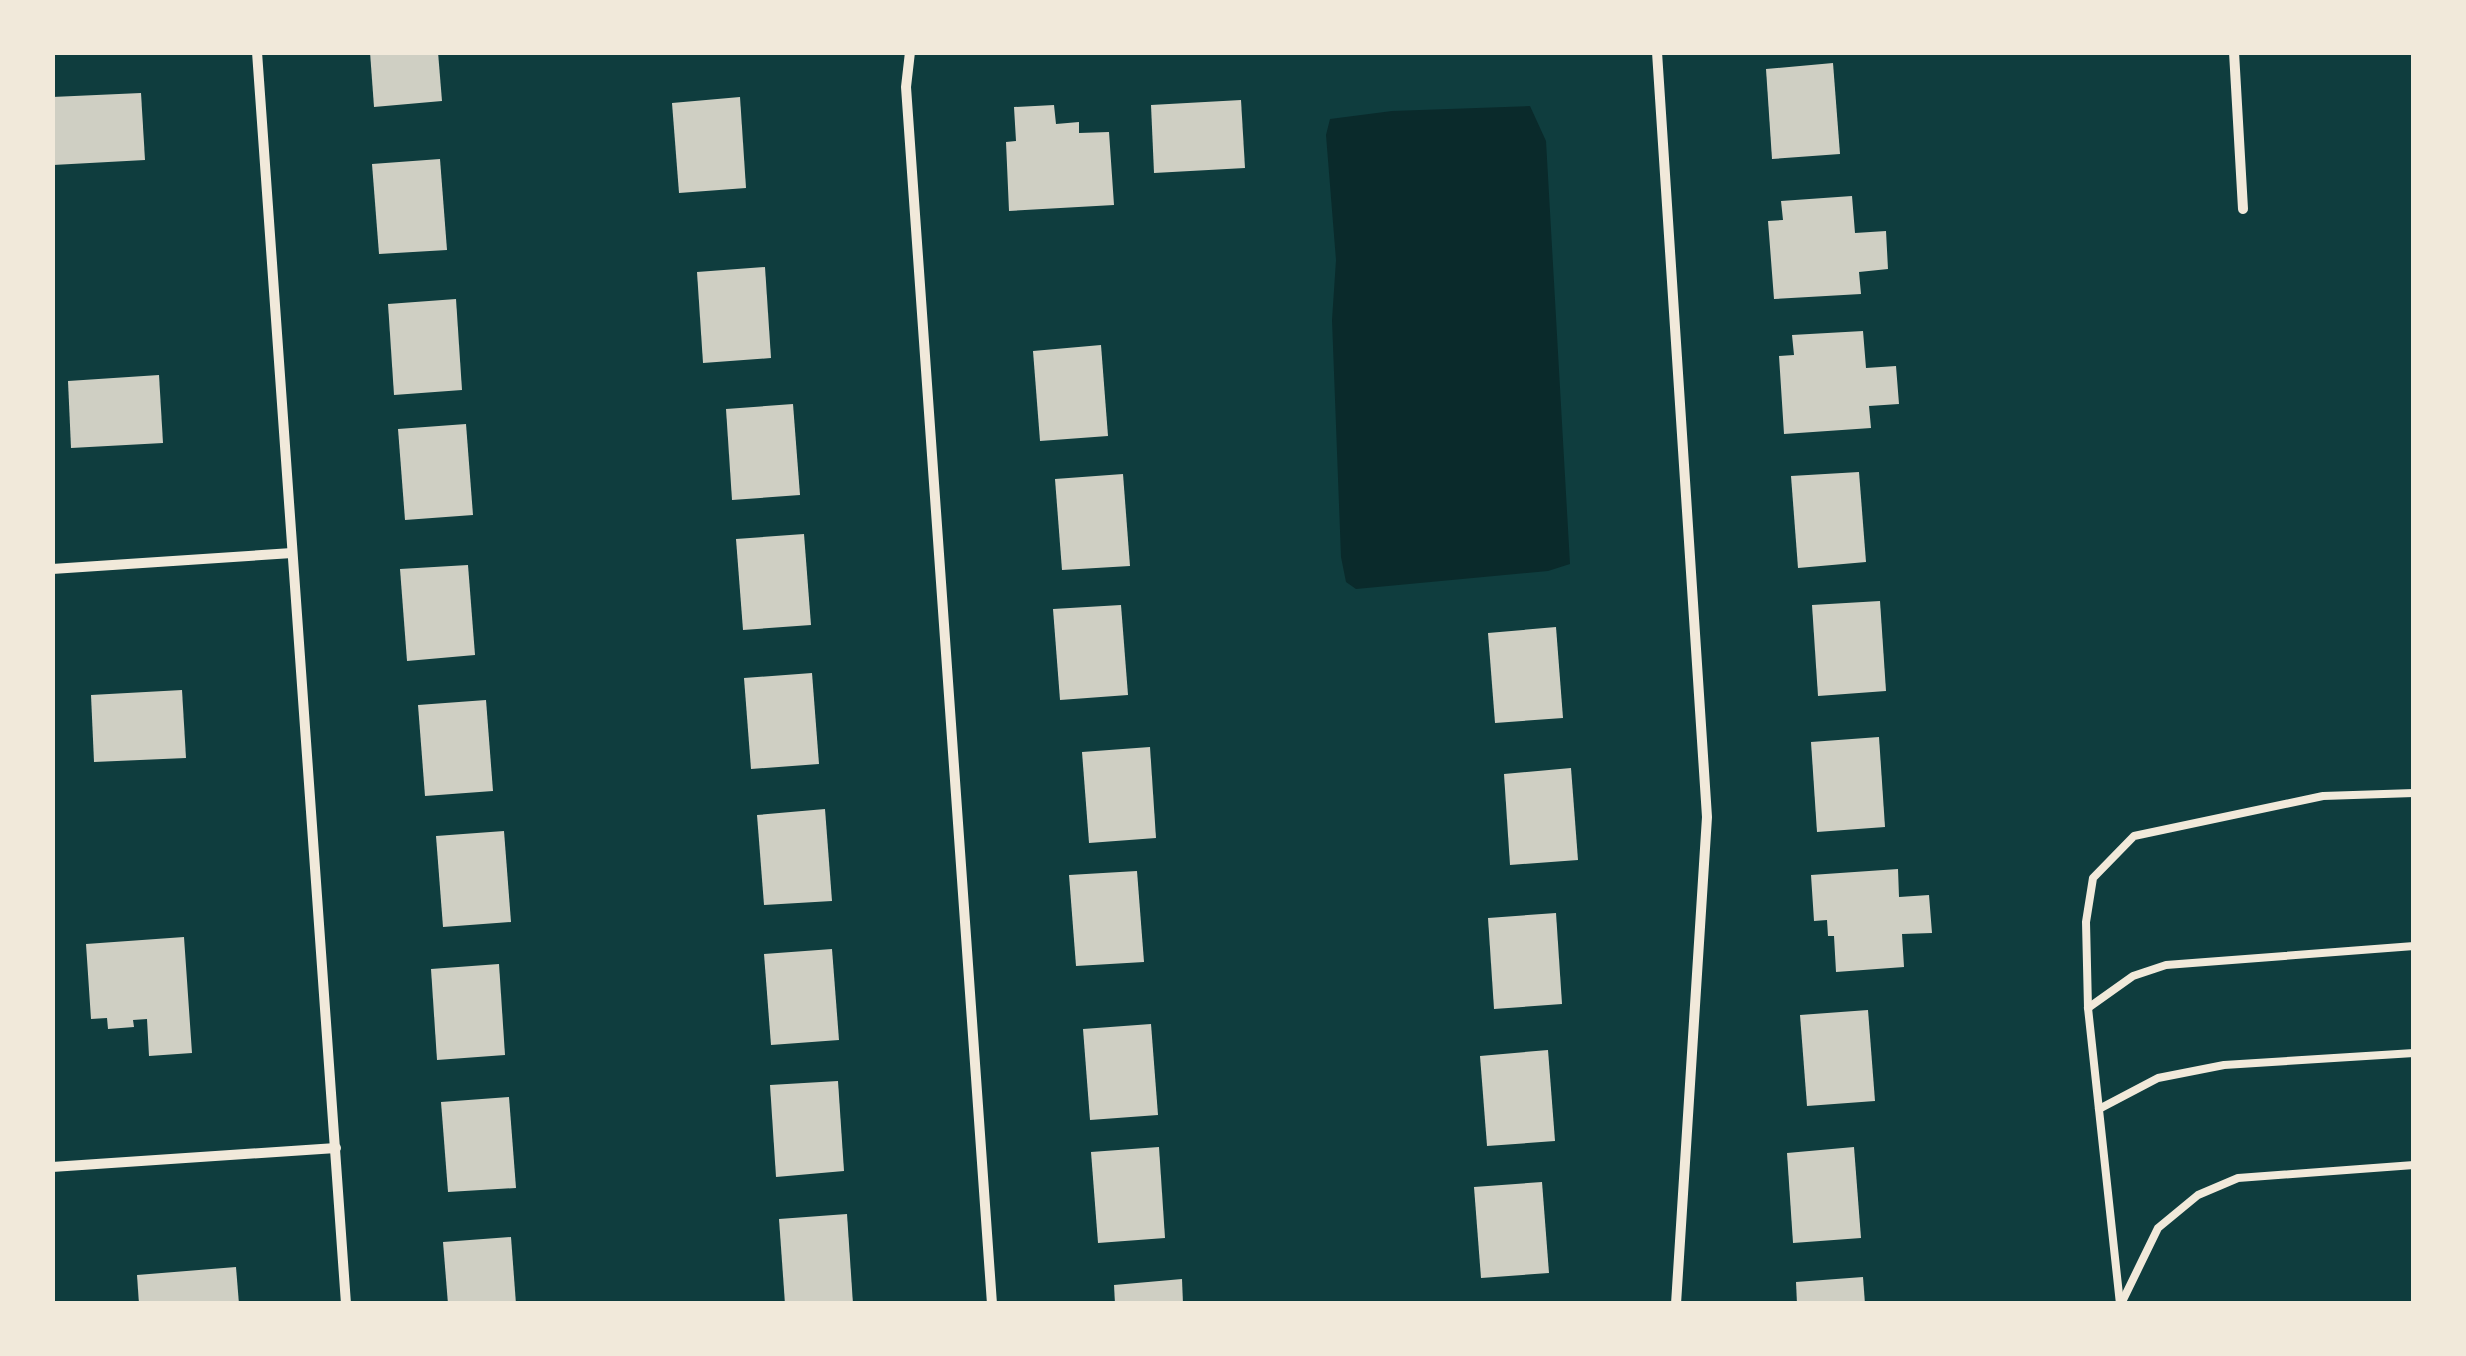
<svg xmlns="http://www.w3.org/2000/svg" width="2466" height="1356" viewBox="0 0 2466 1356" font-family="Ubuntu,sans-serif">
<style>
.water{fill:#0a2a2b}
.building{fill:#cfcfc3}
.lines{fill:none;stroke-linecap:round;stroke-linejoin:round}
.service{stroke:#f1e9da;stroke-width:8}
.minor{stroke:#f1e9da;stroke-width:10}
</style>
<rect width="100%" height="100%" fill="#0f3d3e"/>
<!-- water -->
<path class="water" d="M 1530,106 L 1546,141 L 1570,564 L 1548,571 L 1356,589 L 1346,582 L 1341,557 L 1332,320 L 1336,260 L 1326,135 L 1330,119 L 1392,111 Z"/>
<!-- building -->
<g class="building">
<path d="M 370,52 L 438,52 L 442,101 L 374,107 Z"/>
<path d="M 1833,63 L 1840,154 L 1772,159 L 1766,69 Z"/>
<path d="M 141,93 L 145,160 L 53,165 L 52,97 Z"/>
<path d="M 740,97 L 746,188 L 679,193 L 672,103 Z"/>
<path d="M 1241,100 L 1245,168 L 1154,173 L 1151,105 Z"/>
<path d="M 1054,105 L 1056,124 L 1079,122 L 1079,133 L 1109,132 L 1114,205 L 1009,211 L 1006,142 L 1016,141 L 1014,107 Z"/>
<path d="M 440,159 L 447,250 L 379,254 L 372,164 Z"/>
<path d="M 1852,196 L 1855,233 L 1886,231 L 1888,269 L 1859,272 L 1861,294 L 1774,299 L 1768,221 L 1783,220 L 1781,201 Z"/>
<path d="M 765,267 L 771,358 L 703,363 L 697,272 Z"/>
<path d="M 456,299 L 462,390 L 394,395 L 388,304 Z"/>
<path d="M 1863,331 L 1866,368 L 1896,366 L 1899,404 L 1869,406 L 1871,428 L 1784,434 L 1779,356 L 1794,355 L 1792,335 Z"/>
<path d="M 1101,345 L 1108,436 L 1040,441 L 1033,351 Z"/>
<path d="M 159,375 L 163,443 L 71,448 L 68,381 Z"/>
<path d="M 793,404 L 800,495 L 732,500 L 726,409 Z"/>
<path d="M 466,424 L 473,515 L 405,520 L 398,429 Z"/>
<path d="M 1859,472 L 1866,562 L 1798,568 L 1791,476 Z"/>
<path d="M 1123,474 L 1130,566 L 1062,570 L 1055,479 Z"/>
<path d="M 804,534 L 811,625 L 743,630 L 736,539 Z"/>
<path d="M 468,565 L 475,655 L 407,661 L 400,569 Z"/>
<path d="M 1880,601 L 1886,691 L 1818,696 L 1812,605 Z"/>
<path d="M 1121,605 L 1128,695 L 1060,700 L 1053,609 Z"/>
<path d="M 1556,627 L 1563,718 L 1495,723 L 1488,633 Z"/>
<path d="M 812,673 L 819,764 L 751,769 L 744,678 Z"/>
<path d="M 182,690 L 186,758 L 94,762 L 91,695 Z"/>
<path d="M 486,700 L 493,791 L 425,796 L 418,705 Z"/>
<path d="M 1879,737 L 1885,827 L 1817,832 L 1811,742 Z"/>
<path d="M 1150,747 L 1156,838 L 1089,843 L 1082,752 Z"/>
<path d="M 1571,768 L 1578,860 L 1510,865 L 1504,774 Z"/>
<path d="M 825,809 L 832,901 L 764,905 L 757,815 Z"/>
<path d="M 504,831 L 511,922 L 443,927 L 436,836 Z"/>
<path d="M 1898,869 L 1899,897 L 1929,895 L 1932,933 L 1902,934 L 1904,967 L 1836,972 L 1834,936 L 1828,936 L 1827,920 L 1814,921 L 1811,875 Z"/>
<path d="M 1137,871 L 1144,962 L 1076,966 L 1069,875 Z"/>
<path d="M 1556,913 L 1562,1004 L 1494,1009 L 1488,918 Z"/>
<path d="M 184,937 L 192,1053 L 149,1056 L 147,1019 L 133,1020 L 134,1027 L 108,1029 L 107,1018 L 91,1019 L 86,944 Z"/>
<path d="M 832,949 L 839,1040 L 771,1045 L 764,954 Z"/>
<path d="M 499,964 L 505,1055 L 437,1060 L 431,969 Z"/>
<path d="M 1868,1010 L 1875,1101 L 1807,1106 L 1800,1015 Z"/>
<path d="M 1151,1024 L 1158,1115 L 1090,1120 L 1083,1029 Z"/>
<path d="M 1548,1050 L 1555,1141 L 1487,1146 L 1480,1056 Z"/>
<path d="M 838,1081 L 844,1171 L 776,1177 L 770,1085 Z"/>
<path d="M 509,1097 L 516,1188 L 448,1192 L 441,1102 Z"/>
<path d="M 1159,1147 L 1165,1238 L 1098,1243 L 1091,1152 Z"/>
<path d="M 1854,1147 L 1861,1238 L 1793,1243 L 1787,1153 Z"/>
<path d="M 1542,1182 L 1549,1273 L 1481,1278 L 1474,1187 Z"/>
<path d="M 847,1214 L 853,1304 L 785,1304 L 779,1219 Z"/>
<path d="M 511,1237 L 516,1304 L 448,1304 L 443,1242 Z"/>
<path d="M 236,1267 L 239,1304 L 139,1304 L 137,1275 Z"/>
<path d="M 1863,1277 L 1865,1304 L 1797,1304 L 1796,1282 Z"/>
<path d="M 1182,1279 L 1183,1304 L 1115,1304 L 1114,1285 Z"/>
</g>
<g class="lines">
<!-- service -->
<g class="service">
<path d="M 2088,1008 L 2133,976 L 2166,965 L 2414,946"/>
<path d="M 2099,1109 L 2158,1078 L 2224,1065 L 2414,1053"/>
<path d="M 2120,1304 L 2088,1008 L 2086,922 L 2093,878 L 2134,836 L 2323,796 L 2414,793"/>
<path d="M 2121,1304 L 2158,1228 L 2198,1195 L 2238,1178 L 2414,1165"/>
</g>
<!-- minor -->
<g class="minor">
<path d="M 257,52 L 346,1304"/>
<path d="M 910,52 L 906,87 L 992,1304"/>
<path d="M 1657,52 L 1707,817 L 1676,1304"/>
<path d="M 2234,52 L 2243,209"/>
<path d="M 52,569 L 292,553"/>
<path d="M 52,1167 L 336,1148"/>
</g>
</g>
<!-- border -->
<rect width="2466" height="1356" fill="none" stroke="#f1e9da" stroke-width="110"/>
</svg>
